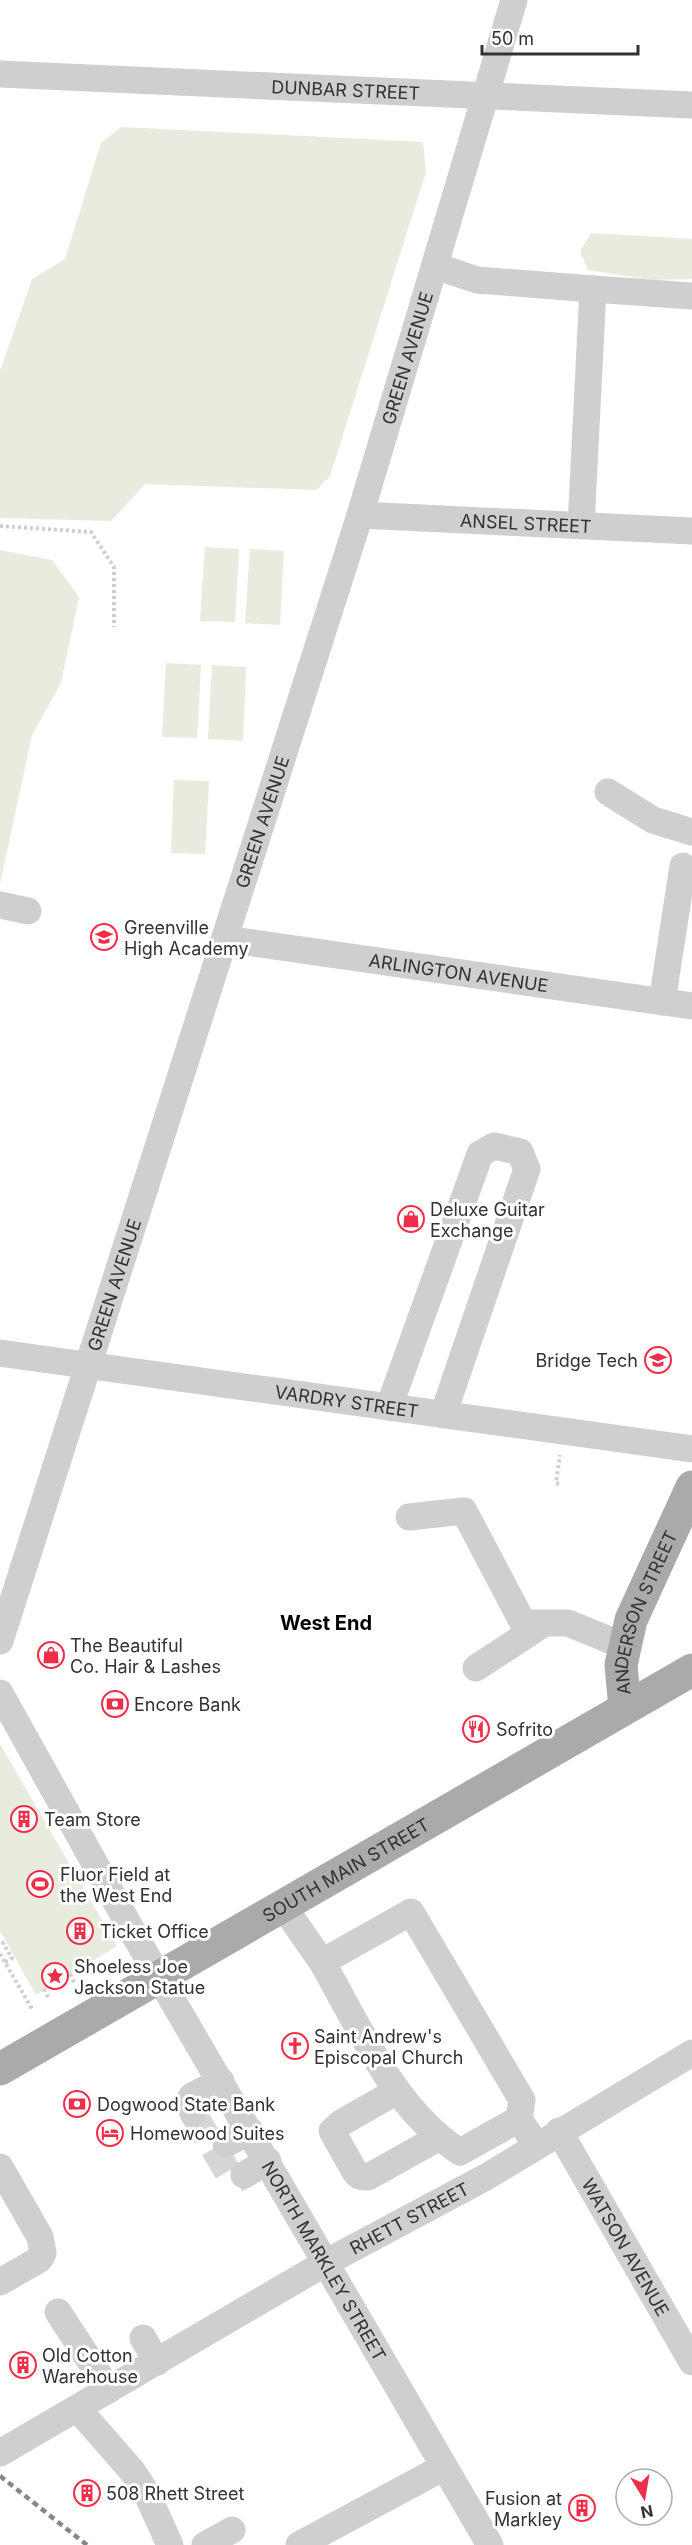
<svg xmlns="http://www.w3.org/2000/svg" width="692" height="2545" viewBox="0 0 692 2545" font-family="Inter,sans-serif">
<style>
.green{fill:#e7ecde}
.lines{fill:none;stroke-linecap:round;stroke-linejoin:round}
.minor-tunnel{stroke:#d6d6d6;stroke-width:27;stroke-dasharray:27 14;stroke-linecap:butt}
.path{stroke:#cfcfcf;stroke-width:4;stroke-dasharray:3 3;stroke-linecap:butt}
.minor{stroke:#cfcfcf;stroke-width:27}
.major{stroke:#aaa;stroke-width:33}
.rail{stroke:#878787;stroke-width:4.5;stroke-dasharray:6 4.5;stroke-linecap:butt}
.labels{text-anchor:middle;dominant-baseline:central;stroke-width:6;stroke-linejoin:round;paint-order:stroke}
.street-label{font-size:18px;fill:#323232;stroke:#fff}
.poi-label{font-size:18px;fill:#323232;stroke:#fff;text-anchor:start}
.neighbourhood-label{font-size:20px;font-weight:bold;fill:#000;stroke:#fff}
</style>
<rect width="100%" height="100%" fill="#fff"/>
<!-- green -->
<g class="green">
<path d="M 121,127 L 423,142 L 426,172 L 330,476 L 316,490 L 145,484 L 111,521 L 0,518 L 0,371 L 32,279 L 65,259 L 101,143 Z"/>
<path d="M 591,233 L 692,239 L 692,279 L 651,280 L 588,270 L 580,251 Z"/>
<path d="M 205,547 L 239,549 L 235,622 L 200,621 Z"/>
<path d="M 250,549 L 284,551 L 280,625 L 245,623 Z"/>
<path d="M 0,550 L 52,560 L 79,597 L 61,683 L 32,735 L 0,884 Z"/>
<path d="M 166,663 L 201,665 L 197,738 L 162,737 Z"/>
<path d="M 212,665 L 246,667 L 243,741 L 208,739 Z"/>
<path d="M 174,780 L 209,781 L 205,854 L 171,853 Z"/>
<path d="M 0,1744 L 117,1946 L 36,1995 L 0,1931 Z"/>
</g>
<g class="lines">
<!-- minor-tunnel -->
<path class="minor-tunnel" d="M 193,2113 L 233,2181 L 244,2175"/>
<!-- path -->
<g class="path">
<path d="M 0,526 L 91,532 L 114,567 L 114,627"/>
<path d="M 559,1484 L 556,1483 L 560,1455"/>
<path d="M 0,1954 L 32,2009"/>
<path d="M 5,1962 L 12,1958 L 3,1943 L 6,1942"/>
<path d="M 70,1974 L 75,1984"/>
<path d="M 44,1989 L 49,1999"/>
</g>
<!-- minor -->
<g class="minor">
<path id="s1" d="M 0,74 L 692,105"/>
<path d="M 435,266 L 477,280 L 593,289 L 581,526"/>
<path d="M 593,289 L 692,296"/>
<path id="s2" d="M 360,515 L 692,531"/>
<path d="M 608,792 L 653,820 L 692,832"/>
<path d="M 0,905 L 28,911"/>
<path id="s3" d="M 225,939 L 692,1006"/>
<path d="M 662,1002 L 683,866"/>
<path id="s4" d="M 0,1353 L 692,1449"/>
<path d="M 389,1407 L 480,1154 L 494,1146 L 520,1152 L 527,1169 L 443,1415"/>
<path d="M 409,1517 L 464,1511 L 523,1623 L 568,1623 L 624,1646"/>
<path id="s5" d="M 0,1641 L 360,515 L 514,0"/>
<path d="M 476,1668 L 543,1624"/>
<path id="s6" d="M 0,1693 L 139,1943 L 490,2545"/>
<path d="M 283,1906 L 322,1962"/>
<path d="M 397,2091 L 341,2123 L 332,2131 L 355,2172 L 359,2176 L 368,2177 L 438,2138"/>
<path d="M 193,2113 L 189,2101 L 192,2096 L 221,2081"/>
<path d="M 519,2119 L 460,2152 C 394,2110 360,2028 322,1962 L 411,1912 L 522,2100 L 519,2119 L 536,2145"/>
<path id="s7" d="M 559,2131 L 692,2362"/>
<path d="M 226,2144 L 250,2131"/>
<path d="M 0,2167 L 40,2237 L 43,2253 L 40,2259 L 0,2282"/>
<path d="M 244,2175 L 268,2161"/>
<path d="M 58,2312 L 109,2390"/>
<path d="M 143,2338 L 157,2362"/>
<path d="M 77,2408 L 133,2472 L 146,2492 L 170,2545"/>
<path id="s8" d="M 0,2453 L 327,2262 L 486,2177 L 692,2053"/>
<path d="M 205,2545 L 232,2530"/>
<path d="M 299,2545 L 444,2467"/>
</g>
<!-- major -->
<g class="major">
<path id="s9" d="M 625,1708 L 621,1665 L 631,1620 L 692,1487"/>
<path id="s10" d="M 0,2069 L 692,1670"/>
</g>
<!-- rail -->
<path class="rail" d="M 0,2476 L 87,2545"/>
</g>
<!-- icons -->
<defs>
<symbol id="school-ring" viewBox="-11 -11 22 22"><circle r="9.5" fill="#fff" stroke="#f02e49" stroke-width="1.5"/><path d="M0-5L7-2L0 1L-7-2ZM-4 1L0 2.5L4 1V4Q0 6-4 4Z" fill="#f02e49"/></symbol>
<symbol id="shop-ring" viewBox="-11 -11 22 22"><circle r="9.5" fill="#fff" stroke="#f02e49" stroke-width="1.5"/><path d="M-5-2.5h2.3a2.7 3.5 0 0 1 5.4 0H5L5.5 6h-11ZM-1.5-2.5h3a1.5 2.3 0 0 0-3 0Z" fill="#f02e49"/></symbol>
<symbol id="bank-ring" viewBox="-11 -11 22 22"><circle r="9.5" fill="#fff" stroke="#f02e49" stroke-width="1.5"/><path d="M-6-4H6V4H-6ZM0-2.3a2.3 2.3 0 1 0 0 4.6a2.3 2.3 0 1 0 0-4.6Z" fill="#f02e49"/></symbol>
<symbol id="restaurant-ring" viewBox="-11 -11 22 22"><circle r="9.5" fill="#fff" stroke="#f02e49" stroke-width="1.5"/><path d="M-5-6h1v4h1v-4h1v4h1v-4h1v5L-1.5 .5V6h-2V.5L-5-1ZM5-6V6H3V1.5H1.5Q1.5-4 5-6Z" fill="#f02e49"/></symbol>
<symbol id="building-ring" viewBox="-11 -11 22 22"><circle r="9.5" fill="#fff" stroke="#f02e49" stroke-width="1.5"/><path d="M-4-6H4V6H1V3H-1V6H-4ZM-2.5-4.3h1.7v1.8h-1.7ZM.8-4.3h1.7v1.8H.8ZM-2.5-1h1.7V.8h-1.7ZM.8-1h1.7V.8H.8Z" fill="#f02e49"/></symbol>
<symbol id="stadium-ring" viewBox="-11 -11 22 22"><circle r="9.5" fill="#fff" stroke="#f02e49" stroke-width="1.5"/><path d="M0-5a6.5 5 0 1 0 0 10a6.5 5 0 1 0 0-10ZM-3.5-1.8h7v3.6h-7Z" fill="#f02e49"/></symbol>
<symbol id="sight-ring" viewBox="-11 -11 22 22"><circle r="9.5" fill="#fff" stroke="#f02e49" stroke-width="1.5"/><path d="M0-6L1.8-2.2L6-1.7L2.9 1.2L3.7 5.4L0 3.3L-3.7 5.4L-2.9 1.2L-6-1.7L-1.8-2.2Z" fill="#f02e49"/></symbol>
<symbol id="church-ring" viewBox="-11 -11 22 22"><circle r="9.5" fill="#fff" stroke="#f02e49" stroke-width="1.5"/><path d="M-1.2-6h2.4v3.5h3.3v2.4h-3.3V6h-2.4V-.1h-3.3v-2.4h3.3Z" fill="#f02e49"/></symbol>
<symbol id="hotel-ring" viewBox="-11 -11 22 22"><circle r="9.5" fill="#fff" stroke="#f02e49" stroke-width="1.5"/><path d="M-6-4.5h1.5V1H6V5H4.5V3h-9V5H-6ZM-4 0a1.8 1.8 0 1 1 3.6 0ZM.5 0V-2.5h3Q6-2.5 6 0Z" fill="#f02e49"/></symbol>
</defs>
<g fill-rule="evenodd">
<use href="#school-ring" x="89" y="922" width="30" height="30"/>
<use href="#shop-ring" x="396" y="1204" width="30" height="30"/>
<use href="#school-ring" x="643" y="1345" width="30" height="30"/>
<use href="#shop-ring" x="36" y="1640" width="30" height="30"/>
<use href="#bank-ring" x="100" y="1689" width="30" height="30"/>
<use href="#restaurant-ring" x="461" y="1714" width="30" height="30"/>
<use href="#building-ring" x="9" y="1804" width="30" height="30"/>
<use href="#stadium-ring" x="25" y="1869" width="30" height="30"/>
<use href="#building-ring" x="65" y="1916" width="30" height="30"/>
<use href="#sight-ring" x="40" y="1961" width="30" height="30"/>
<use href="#church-ring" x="280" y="2031" width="30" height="30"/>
<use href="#bank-ring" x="62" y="2089" width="30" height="30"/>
<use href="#hotel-ring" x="95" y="2118" width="30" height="30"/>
<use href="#building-ring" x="8" y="2350" width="30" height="30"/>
<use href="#building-ring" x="72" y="2478" width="30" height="30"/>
<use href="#building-ring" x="567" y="2493" width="30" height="30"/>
</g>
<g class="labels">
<!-- street labels -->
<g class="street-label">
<text stroke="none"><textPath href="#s1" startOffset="346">DUNBAR STREET</textPath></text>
<text stroke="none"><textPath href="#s5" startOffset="1346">GREEN AVENUE</textPath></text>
<text stroke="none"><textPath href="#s2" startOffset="166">ANSEL STREET</textPath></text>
<text stroke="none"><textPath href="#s5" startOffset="860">GREEN AVENUE</textPath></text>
<text stroke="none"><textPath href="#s3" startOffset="236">ARLINGTON AVENUE</textPath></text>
<text stroke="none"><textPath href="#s5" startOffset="374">GREEN AVENUE</textPath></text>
<text stroke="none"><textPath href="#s4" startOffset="350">VARDRY STREET</textPath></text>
<text stroke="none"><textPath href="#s9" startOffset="100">ANDERSON STREET</textPath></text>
<text stroke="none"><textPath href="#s10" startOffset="399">SOUTH MAIN STREET</textPath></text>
<text stroke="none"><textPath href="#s8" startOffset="472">RHETT STREET</textPath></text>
<text stroke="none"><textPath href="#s7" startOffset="134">WATSON AVENUE</textPath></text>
<text stroke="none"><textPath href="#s6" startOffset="654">NORTH MARKLEY STREET</textPath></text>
</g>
<!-- poi labels -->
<g class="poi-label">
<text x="124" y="927">Greenville<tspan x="124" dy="21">High Academy</tspan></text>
<text x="430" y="1209">Deluxe Guitar<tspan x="430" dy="21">Exchange</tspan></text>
<text x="638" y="1360" text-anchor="end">Bridge Tech</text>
<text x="70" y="1645">The Beautiful<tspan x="70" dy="21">Co. Hair &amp; Lashes</tspan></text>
<text x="134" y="1704">Encore Bank</text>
<text x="496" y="1729">Sofrito</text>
<text x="44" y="1819">Team Store</text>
<text x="60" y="1874">Fluor Field at<tspan x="60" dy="21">the West End</tspan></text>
<text x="100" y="1931">Ticket Office</text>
<text x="74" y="1966">Shoeless Joe<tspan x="74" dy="21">Jackson Statue</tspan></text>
<text x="314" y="2036">Saint Andrew's<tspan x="314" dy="21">Episcopal Church</tspan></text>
<text x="97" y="2104">Dogwood State Bank</text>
<text x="130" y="2133">Homewood Suites</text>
<text x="42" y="2355">Old Cotton<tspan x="42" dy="21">Warehouse</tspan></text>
<text x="106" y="2493">508 Rhett Street</text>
<text x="562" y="2498" text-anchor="end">Fusion at<tspan x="562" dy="21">Markley</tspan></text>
</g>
<!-- neighbourhood labels -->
<g class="neighbourhood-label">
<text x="326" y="1623">West End</text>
</g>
</g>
<!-- north arrow -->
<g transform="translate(644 2497) rotate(169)"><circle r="28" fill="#ffffff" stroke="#adadad" stroke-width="1.5"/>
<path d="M0-4.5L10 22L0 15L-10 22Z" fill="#f02e49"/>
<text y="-9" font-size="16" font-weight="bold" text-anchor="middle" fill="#323232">N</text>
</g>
<!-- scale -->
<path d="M482 45v9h156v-9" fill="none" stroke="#323232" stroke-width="3"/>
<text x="491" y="45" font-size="18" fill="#323232" stroke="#ffffff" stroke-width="4.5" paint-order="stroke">50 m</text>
</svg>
